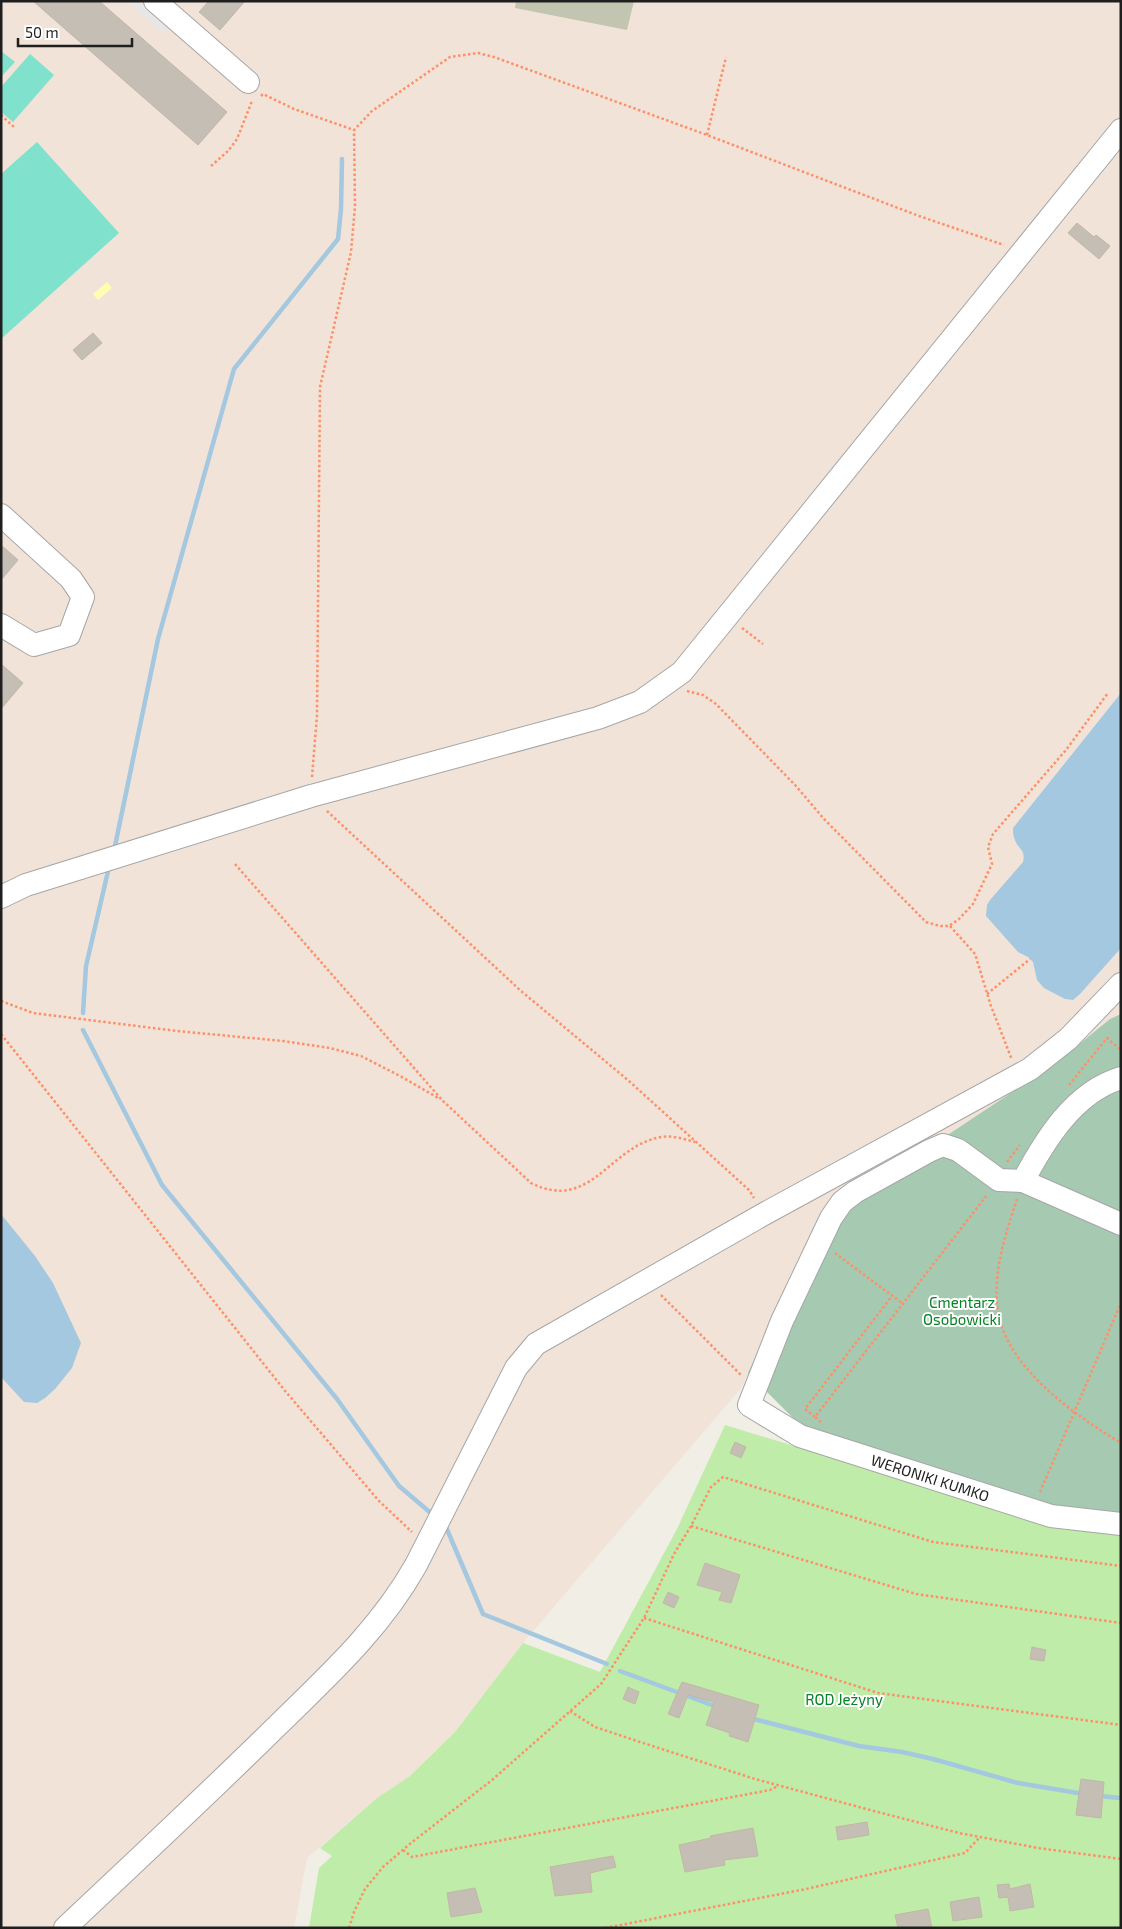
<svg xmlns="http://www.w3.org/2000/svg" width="1122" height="1929" viewBox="0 0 1122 1929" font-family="'Exo 2',sans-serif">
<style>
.military{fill:#f2e3d8}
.construction{fill:#c2c5b0}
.grass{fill:#bfeca9}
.sand{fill:#fffcb4}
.cemetery{fill:#a5cab1}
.pitch{fill:#80e2cc}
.parking{fill:#e7e7e7}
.water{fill:#a3c8df}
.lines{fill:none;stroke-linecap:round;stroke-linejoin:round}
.stream{stroke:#a3c8df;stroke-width:4.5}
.building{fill:#c5beb4;stroke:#c2b7a6}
.minor-casing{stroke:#a6a6a6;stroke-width:24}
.path{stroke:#ff8f67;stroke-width:2.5;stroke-dasharray:2.5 2.5;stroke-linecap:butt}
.minor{stroke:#fff;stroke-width:22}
.labels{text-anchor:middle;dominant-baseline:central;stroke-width:4;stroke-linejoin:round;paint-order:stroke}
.park-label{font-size:15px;fill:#078325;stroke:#fff}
.street-label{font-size:15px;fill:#1f1f1f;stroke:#fff}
</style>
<rect width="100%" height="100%" fill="#f0eee5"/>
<!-- military -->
<path class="military" d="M 1,1 L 1121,1 L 1121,1014 L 1110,1019 L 1056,1063 L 946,1136 L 832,1201 L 742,1387 L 523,1643 L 455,1732 L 410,1776 L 377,1798 L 307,1858 L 294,1928 L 1,1928 Z"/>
<!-- construction -->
<path class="construction" d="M 516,1 L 634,1 L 627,30 L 515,8 Z"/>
<!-- grass -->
<path class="grass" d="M 725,1425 L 1050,1524 L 1121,1535 L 1121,1928 L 309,1928 L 319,1868 L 332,1856 L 320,1848 L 377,1798 L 410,1776 L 455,1732 L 523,1643 L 600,1672 L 677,1529 Z"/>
<!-- sand -->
<path class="sand" d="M 107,282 L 112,288 L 98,300 L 93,294 Z"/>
<!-- cemetery -->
<path class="cemetery" d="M 1121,1014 L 1121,1516 L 1050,1505 L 800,1425 L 748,1373 L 832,1201 L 946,1136 L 1056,1063 L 1110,1019 Z"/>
<!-- pitch -->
<g class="pitch">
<path d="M 1,51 L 15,62 L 1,77 Z"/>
<path d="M 30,54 L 54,75 L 13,122 L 1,112 L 1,87 Z"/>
<path d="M 37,142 L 119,233 L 1,339 L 1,174 Z"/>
</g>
<!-- parking -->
<path class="parking" d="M 127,1 L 144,1 L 171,24 L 163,33 Z"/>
<!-- water -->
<g class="water">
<path d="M 1121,693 L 1121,948 L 1080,994 L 1073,1000 L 1065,999 L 1044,988 L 1037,980 L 1033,962 L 1028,957 L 1018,952 L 986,916 L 987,905 L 990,900 L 1023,862 C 1026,849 1018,850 1015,840 C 1013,836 1013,832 1013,828 Z"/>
<path d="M 1,1214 L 35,1256 L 53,1283 L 81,1343 L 72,1368 L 55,1389 L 45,1398 L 37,1403 L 24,1402 L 1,1377 Z"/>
</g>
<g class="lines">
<!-- stream -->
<g class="stream">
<path d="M 115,846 L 158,639 L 234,369 L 338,239 L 341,209 L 342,159"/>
<path d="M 83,1013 L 86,966 L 109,867"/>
<path d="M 83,1030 L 162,1185 L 337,1399 L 399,1486 L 432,1514"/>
<path d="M 446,1527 L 483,1614 L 607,1664"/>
<path d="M 620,1671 L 717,1707"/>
<path d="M 750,1718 L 859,1746 L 902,1752 L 933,1759 L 1018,1783 L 1084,1794"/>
<path d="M 1099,1796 L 1121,1798"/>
</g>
</g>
<!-- building -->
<g class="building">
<path d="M 33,1 L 99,1 L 227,112 L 198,145 Z"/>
<path d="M 209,1 L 245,1 L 220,30 L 199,12 Z"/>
<path d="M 1077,223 L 1094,237 L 1096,235 L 1110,246 L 1099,259 L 1068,233 Z"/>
<path d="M 93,333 L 102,343 L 82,360 L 73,350 Z"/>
<path d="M 1,545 L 18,560 L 1,580 Z"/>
<path d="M 1,664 L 23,683 L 1,709 Z"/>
<path d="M 735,1442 L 746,1447 L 741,1458 L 730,1453 Z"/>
<path d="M 705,1563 L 740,1575 L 731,1603 L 719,1600 L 722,1592 L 697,1585 Z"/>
<path d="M 668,1592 L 679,1597 L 674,1608 L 663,1603 Z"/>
<path d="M 1032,1647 L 1046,1650 L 1044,1661 L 1030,1659 Z"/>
<path d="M 682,1682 L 759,1705 L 748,1742 L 729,1736 L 730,1733 L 706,1725 L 714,1702 L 688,1695 L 679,1718 L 668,1714 Z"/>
<path d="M 628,1687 L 639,1692 L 635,1704 L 623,1699 Z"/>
<path d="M 1081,1779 L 1104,1782 L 1101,1818 L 1076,1815 Z"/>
<path d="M 867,1822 L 869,1835 L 838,1840 L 836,1827 Z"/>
<path d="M 753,1828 L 758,1856 L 724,1860 L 725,1865 L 685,1872 L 679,1845 L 711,1838 L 710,1836 Z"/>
<path d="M 613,1856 L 616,1867 L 590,1873 L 592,1892 L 555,1896 L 550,1867 Z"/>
<path d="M 1009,1884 L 1010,1889 L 1030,1884 L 1034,1907 L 1010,1911 L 1008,1897 L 999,1898 L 997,1885 Z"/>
<path d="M 475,1888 L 482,1912 L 451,1917 L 447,1893 Z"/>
<path d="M 979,1897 L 982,1917 L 953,1921 L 950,1902 Z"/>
<path d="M 928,1909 L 932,1928 L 898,1928 L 895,1915 Z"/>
</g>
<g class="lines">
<defs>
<g id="minor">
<path d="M 155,1 L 248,82"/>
<path d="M 1,515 L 71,579 L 83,597 L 69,635 L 34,645 L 1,625"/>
<path d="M 1,897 L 26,885 L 311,796 L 598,718 L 640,702 L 682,672 L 1121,130"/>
<path d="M 1023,1181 C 1045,1140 1074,1092 1121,1078"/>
<path id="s1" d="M 1121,1224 L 1023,1181 L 999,1180 L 958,1150 L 943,1145 L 929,1151 L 855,1192 L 842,1202 L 831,1218 L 782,1321 L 749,1405 L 800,1436 L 1051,1516 L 1121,1524"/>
<path d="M 65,1928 C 136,1861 208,1794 277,1726 C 329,1675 380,1629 416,1565 L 516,1368 L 536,1344 L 764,1214 L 1030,1069 L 1068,1039 L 1121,984"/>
</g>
</defs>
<!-- minor casing -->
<use href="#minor" class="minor-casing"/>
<!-- path -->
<g class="path">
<path d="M 261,96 L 263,94 L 294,109 L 354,130 L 372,111 L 450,57 L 478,53 L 494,57 L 707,135 L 919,216 L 1004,245"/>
<path d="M 1,115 L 15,128"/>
<path d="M 707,135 L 726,57"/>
<path d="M 211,166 L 228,151 L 237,139 L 252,101"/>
<path d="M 742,628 L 763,644"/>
<path d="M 687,691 L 703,695 L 716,704 L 796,786 L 824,819 L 926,922 L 940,926 L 949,926 L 959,919 L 973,904 L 992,864 L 988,847 L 993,834 L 1066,750 L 1108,693"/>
<path d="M 312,777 L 317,715 L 320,387 L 351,252 L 355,206 L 354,130"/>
<path d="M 327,811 L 521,991 L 629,1081 L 749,1190 L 754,1198"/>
<path d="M 235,864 L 443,1101 L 531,1183 C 591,1213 609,1146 661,1137 C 672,1135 684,1139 695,1142"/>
<path d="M 950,926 L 975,954 L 991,1006 L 1012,1060"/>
<path d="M 987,994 L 1030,959"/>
<path d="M 1,1001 L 33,1013 L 177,1031 L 283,1041 L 330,1048 L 361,1056 L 400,1076 L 440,1099"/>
<path d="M 1,1034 L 286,1392 L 379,1501 L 412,1532"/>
<path d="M 1069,1085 L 1107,1038 L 1121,1050"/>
<path d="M 1007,1162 L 1020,1145"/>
<path d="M 1017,1199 C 1006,1233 994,1268 997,1304 C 1001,1364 1074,1415 1121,1443"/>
<path d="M 835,1253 L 902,1303"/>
<path d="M 661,1295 L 742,1376"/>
<path d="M 815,1417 L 805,1409 L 892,1296"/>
<path d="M 821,1422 L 815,1417 L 987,1195"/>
<path d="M 1040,1492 L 1121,1303"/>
<path d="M 691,1526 L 916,1594 L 1121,1623"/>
<path d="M 644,1618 L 878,1693 L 1121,1725"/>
<path d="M 570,1711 L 595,1727 L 640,1742 L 755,1779 L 870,1810 L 959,1833 L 1038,1848 L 1121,1859"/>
<path d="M 403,1850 L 412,1857 L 770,1790 L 778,1786"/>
<path d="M 349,1928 L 354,1912 L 365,1889 L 383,1867 L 411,1843 L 492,1780 L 601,1684 L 644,1618 L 674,1554 L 691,1526 L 711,1487 L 723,1477 L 933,1542 L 1121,1566"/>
<path d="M 605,1928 L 806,1889 L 965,1853 L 980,1837"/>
</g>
<!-- minor -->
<use href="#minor" class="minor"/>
</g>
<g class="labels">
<!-- park labels -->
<g class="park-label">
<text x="962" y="1302">Cmentarz<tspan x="962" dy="17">Osobowicki</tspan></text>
<text x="844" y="1699">ROD Jeżyny</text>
</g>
<!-- street labels -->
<g class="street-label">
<text stroke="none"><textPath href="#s1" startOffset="734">WERONIKI KUMKO</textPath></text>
</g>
</g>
<!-- border -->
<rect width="1122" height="1929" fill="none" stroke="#1f1f1f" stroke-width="5"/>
<!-- scale -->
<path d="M18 38v8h114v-8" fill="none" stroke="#1f1f1f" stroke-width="2.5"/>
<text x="25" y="38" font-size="15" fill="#1f1f1f" stroke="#ffffff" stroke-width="4" paint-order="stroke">50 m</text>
</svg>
